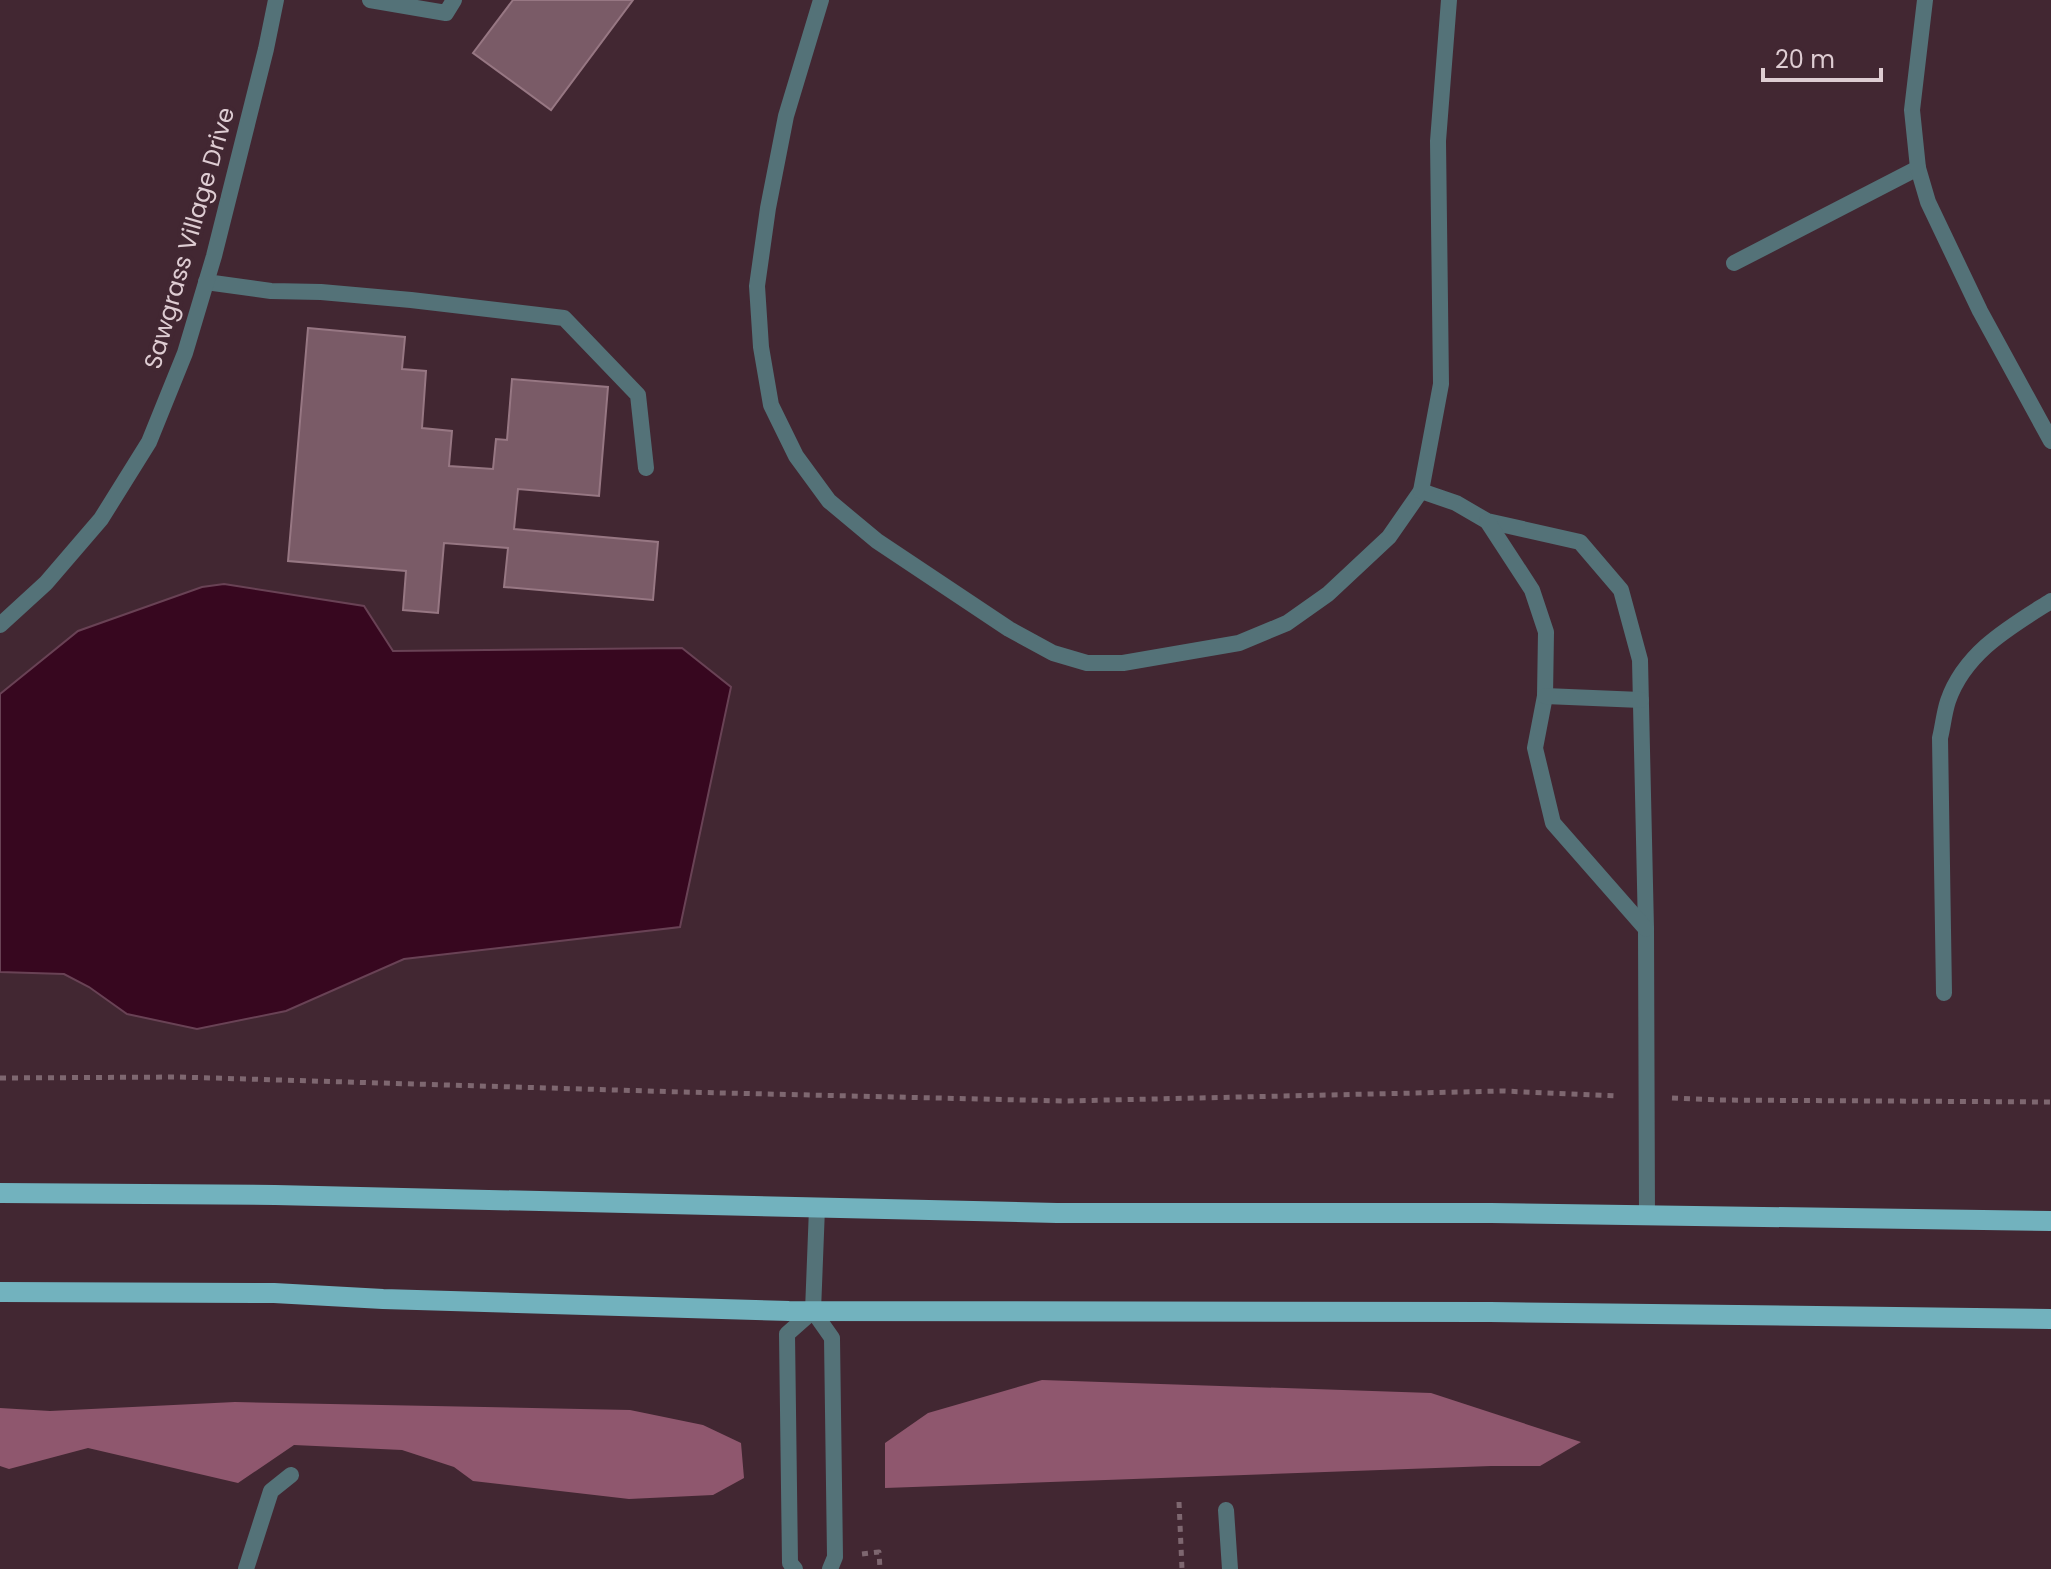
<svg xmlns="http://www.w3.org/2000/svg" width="2051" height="1569" viewBox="0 0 2051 1569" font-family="Poppins,sans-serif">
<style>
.forest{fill:#8f576e}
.water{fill:#37071f;stroke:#694255;stroke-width:2}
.building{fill:#7a5b67;stroke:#977783;stroke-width:2}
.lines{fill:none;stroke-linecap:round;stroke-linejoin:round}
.path{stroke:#7e6770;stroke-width:5;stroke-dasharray:6 6;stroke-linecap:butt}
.service{stroke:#547278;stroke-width:16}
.minor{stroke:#547278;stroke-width:16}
.primary{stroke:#72b2be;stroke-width:20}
.labels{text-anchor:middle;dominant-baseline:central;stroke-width:8;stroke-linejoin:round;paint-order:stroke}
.street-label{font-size:24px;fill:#deccd2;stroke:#422732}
</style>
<rect width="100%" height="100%" fill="#422732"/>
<!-- forest -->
<g class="forest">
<path d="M 1042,1380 L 1431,1393 L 1581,1442 L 1540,1466 L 1491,1466 L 885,1488 L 885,1443 L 928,1413 Z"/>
<path d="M 235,1402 L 630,1410 L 703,1425 L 741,1443 L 744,1478 L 713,1495 L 629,1499 L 473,1481 L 454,1467 L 402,1450 L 294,1445 L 238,1483 L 88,1448 L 9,1469 L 0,1466 L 0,1408 L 50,1411 Z"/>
</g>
<!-- water -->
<path class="water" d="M 224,584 L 364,606 L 393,651 L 682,648 L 731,687 L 680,927 L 404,959 L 286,1011 L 197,1029 L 127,1014 L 89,987 L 64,974 L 0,972 L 0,694 L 78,631 L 202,587 Z"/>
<!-- building -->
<g class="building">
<path d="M 513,0 L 633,0 L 551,110 L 473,53 Z"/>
<path d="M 308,328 L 405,337 L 402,369 L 426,371 L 422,428 L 452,431 L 449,466 L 493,469 L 496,439 L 507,440 L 512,379 L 608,387 L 599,496 L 518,489 L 514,529 L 658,542 L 653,600 L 504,587 L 508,548 L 444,543 L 438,613 L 403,610 L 406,571 L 288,561 Z"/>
</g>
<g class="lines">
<!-- path -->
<g class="path">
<path d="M 0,1078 L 179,1077 L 682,1092 L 1065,1101 L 1503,1091 L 1618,1096"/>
<path d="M 1672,1098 L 1717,1100 L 2051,1102"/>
<path d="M 1179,1502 L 1182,1569"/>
<path d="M 862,1554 L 879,1552 L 880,1569"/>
</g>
<!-- service -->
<g class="service">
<path d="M 370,0 L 446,13 L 454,0"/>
<path d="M 1734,263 L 1918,168"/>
<path d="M 206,282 L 271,291 L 321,292 L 411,300 L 564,318 L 638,395 L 646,468"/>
<path d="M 1944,993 L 1940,738 C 1943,726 1944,713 1948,701 C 1965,652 2010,627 2051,601"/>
<path d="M 246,1569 L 271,1491 L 291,1475"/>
</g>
<!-- minor -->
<g class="minor">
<path d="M 821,0 L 786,116 L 768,208 L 757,286 L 761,347 L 771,405 L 796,456 L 829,501 L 877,541 L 1009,629 L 1053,653 L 1087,663 L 1123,663 L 1239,643 L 1287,623 L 1328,594 L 1389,537 L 1421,491"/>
<path d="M 1449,0 L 1438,141 L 1441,384 L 1421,491 L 1456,503 L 1487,521 L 1580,542 L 1621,590 L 1640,660 L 1646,929 L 1647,1215"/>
<path d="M 1925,0 L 1912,110 L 1918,168 L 1928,202 L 1980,311 L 2051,441"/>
<path d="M 1487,521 L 1532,590 L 1546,632 L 1545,696 L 1535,748 L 1553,823 L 1646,929"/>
<path d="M 0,625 L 46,583 L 101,519 L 149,442 L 185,353 L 214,256 L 266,49 L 276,0"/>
<path d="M 1545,696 L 1641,700"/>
<path d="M 813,1311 L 832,1338 L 835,1557 L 830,1569"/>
<path d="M 813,1311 L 817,1208"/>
<path d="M 1226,1510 L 1230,1569"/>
<path d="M 795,1569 L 790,1563 L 787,1334 L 813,1311"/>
</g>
<!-- primary -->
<g class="primary">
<path d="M 0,1193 L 275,1195 L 1057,1213 L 1491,1213 L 2051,1221"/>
<path d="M 0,1292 L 274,1293 L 383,1299 L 789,1311 L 1490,1312 L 2051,1319"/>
</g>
</g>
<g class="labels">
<!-- street labels -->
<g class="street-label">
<text transform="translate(189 238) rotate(-74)">Sawgrass Village Drive</text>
</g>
</g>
<!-- scale -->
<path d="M1763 68v12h118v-12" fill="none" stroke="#deccd2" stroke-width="4"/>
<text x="1775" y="68" font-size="24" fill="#deccd2" stroke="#422732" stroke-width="6" paint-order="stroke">20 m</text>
</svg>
